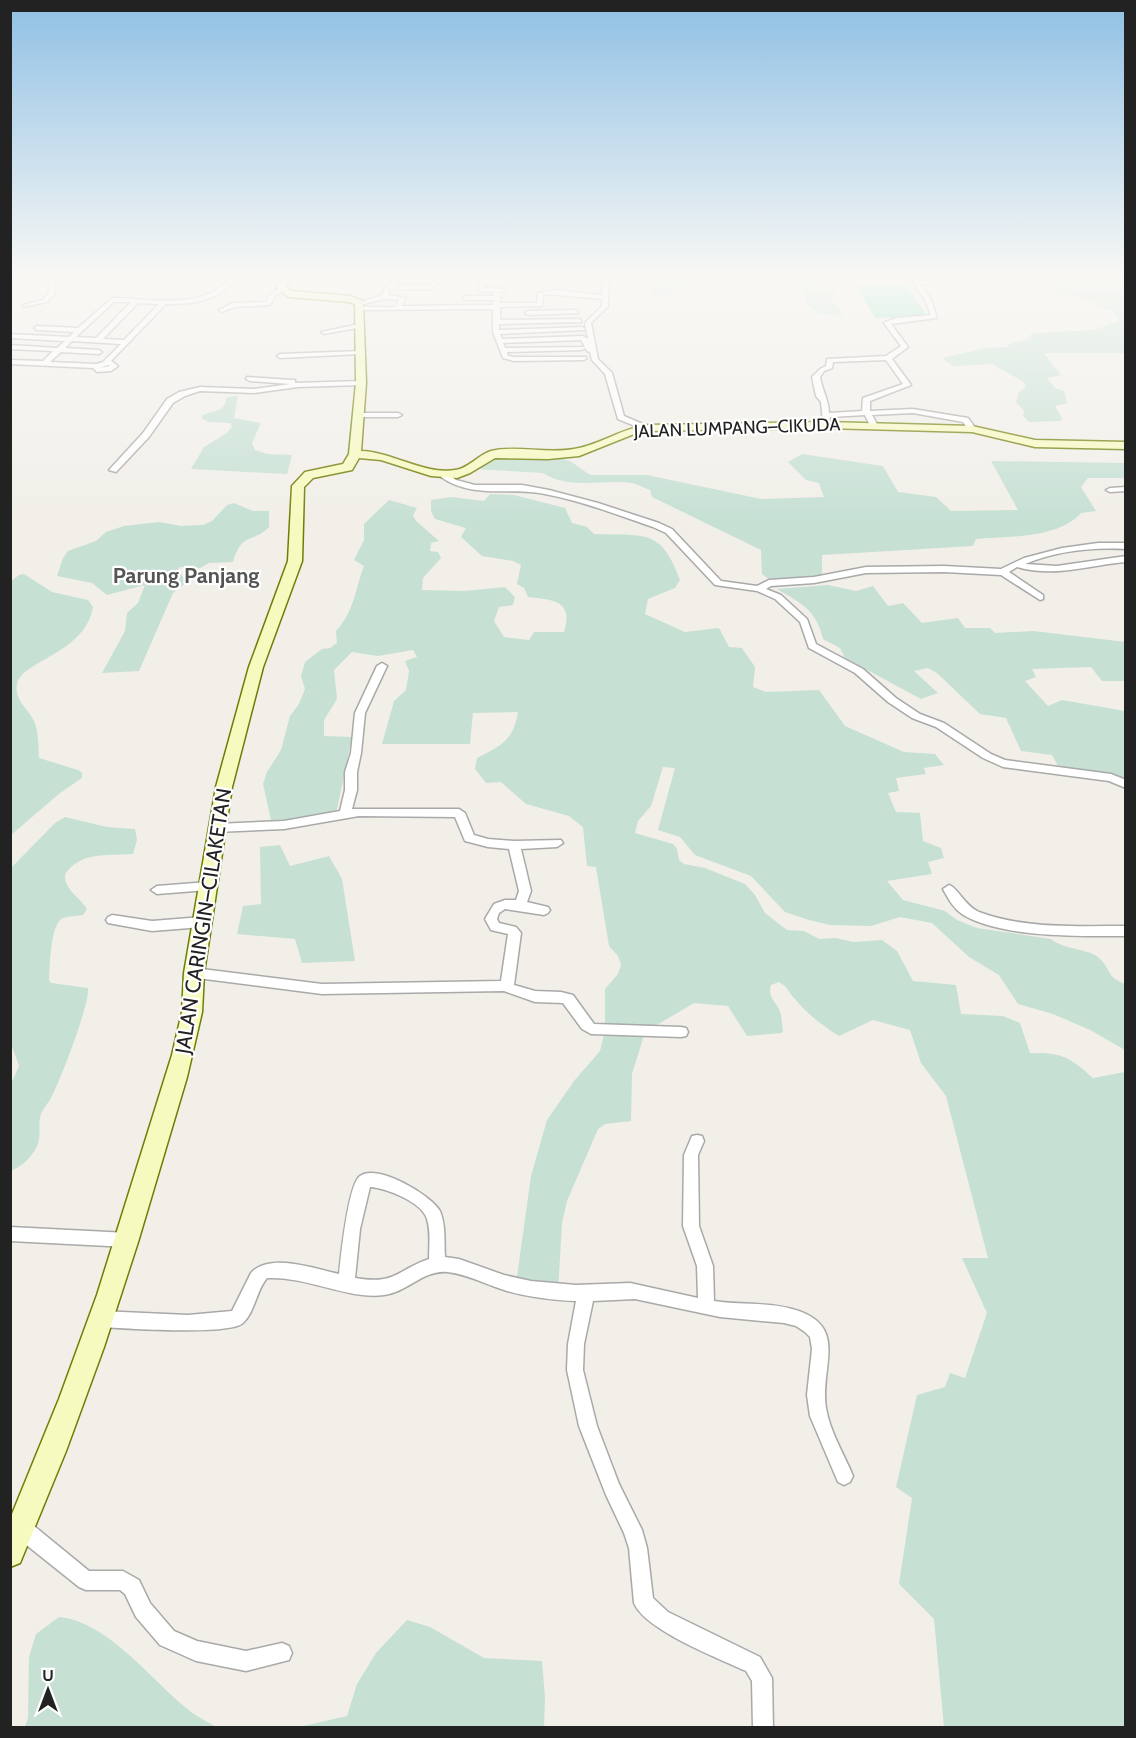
<svg xmlns="http://www.w3.org/2000/svg" width="1136" height="1738" viewBox="0 0 1136 1738" font-family="Cabin,sans-serif">
<style>
.wetland{fill:#c6e0d4}
.pitch{fill:#88e0be}
.lines{fill:none;stroke-linecap:round;stroke-linejoin:round}
.street-casing{stroke:#a9a9a9;stroke-width:3}
.secondary-casing{stroke:#707d05;stroke-width:3}
.street{fill:#fff;fill-rule:evenodd}
.secondary{fill:#f7fabf;fill-rule:evenodd}
.labels{text-anchor:middle;dominant-baseline:central;stroke-width:4.5;stroke-linejoin:round;paint-order:stroke}
.far-street-label{font-size:18px;fill:#222;stroke:#fff}
.street-label{font-size:21px;fill:#222;stroke:#fff}
.far-district-label{font-size:22px;font-weight:bold;fill:#555;stroke:#fff}
</style>
<rect width="100%" height="100%" fill="#f2efe9"/>
<!-- wetland -->
<g class="wetland">
<path d="M 645,278 L 696,278 L 683,282 L 682,286 L 671,294 L 669,298 L 650,293 L 652,280 Z"/>
<path d="M 785,278 L 808,278 L 824,286 L 836,289 L 830,301 L 840,308 L 842,315 C 830,316 812,315 807,302 C 805,299 806,296 805,293 Z"/>
<path d="M 1052,278 L 1125,278 L 1125,282 L 1106,284 L 1125,289 L 1125,353 L 1044,353 L 1061,375 L 1047,378 L 1055,388 L 1064,391 L 1067,403 L 1055,406 L 1062,418 L 1061,421 L 1029,422 L 1023,416 L 1024,411 L 1016,402 L 1019,392 L 1026,387 L 1024,382 L 992,364 L 953,366 L 942,358 L 986,348 L 1007,347 L 1010,344 L 1029,339 L 1030,335 L 1036,333 L 1094,330 L 1119,321 L 1113,312 L 1083,298 L 1060,294 L 1056,289 L 1059,285 L 1052,281 Z"/>
<path d="M 234,396 L 238,396 L 234,418 L 261,423 L 252,443 L 255,450 L 267,454 L 292,455 L 287,474 L 191,469 L 204,447 L 227,433 L 232,426 L 230,423 L 209,422 L 202,419 L 202,416 C 212,409 225,414 226,398 Z"/>
<path d="M 802,454 L 883,466 L 898,492 L 936,497 L 951,511 L 1018,510 L 991,461 L 1125,463 L 1126,478 L 1088,478 L 1081,487 L 1096,511 L 1081,513 C 1058,539 1008,536 976,539 L 973,546 L 822,555 L 822,579 L 774,583 L 762,574 L 761,550 L 652,497 L 650,490 C 644,488 638,484 632,483 C 603,479 569,490 543,473 L 476,469 C 480,466 483,461 487,459 C 494,456 554,457 563,459 C 576,462 580,470 591,475 L 647,475 L 761,499 L 824,497 L 819,483 L 806,480 L 788,462 Z"/>
<path d="M 490,494 L 514,495 L 565,508 L 572,523 L 587,527 L 594,534 C 643,536 661,527 680,580 L 675,588 L 648,599 L 645,614 L 685,632 L 719,628 L 729,647 L 742,648 L 755,667 L 753,687 L 766,692 L 819,690 L 845,726 L 904,752 L 935,754 L 944,765 L 924,768 L 926,774 L 896,778 L 899,791 L 888,793 L 896,812 L 920,813 L 923,841 L 941,848 L 944,858 L 928,862 L 932,874 L 887,881 L 903,900 L 945,911 L 957,920 L 977,928 L 1051,939 C 1064,950 1088,948 1099,958 C 1112,970 1105,976 1125,984 L 1125,1050 L 1090,1030 L 1053,1014 L 1018,1004 L 999,975 L 969,957 L 932,923 L 900,917 L 871,926 L 830,925 L 809,920 L 785,912 L 751,876 L 695,855 L 680,837 L 658,830 L 675,768 L 663,767 L 651,806 L 638,821 L 635,833 L 673,844 L 677,849 L 679,860 L 684,864 L 705,868 L 745,884 L 755,895 L 765,913 L 787,930 L 804,931 L 819,939 L 836,938 L 853,942 L 882,940 L 897,951 L 913,981 L 956,985 L 961,1014 L 1003,1016 L 1020,1023 L 1030,1053 C 1061,1052 1070,1057 1093,1078 L 1125,1072 L 1125,1727 L 944,1727 L 934,1619 L 899,1584 L 912,1498 L 896,1487 L 917,1395 L 945,1387 L 950,1373 L 965,1378 L 987,1313 L 962,1258 L 988,1258 L 946,1096 L 921,1063 L 910,1030 L 873,1020 L 839,1036 C 823,1026 807,1014 795,999 C 789,993 787,986 779,982 L 771,985 C 767,999 777,1001 780,1012 C 782,1018 782,1025 783,1032 L 781,1033 L 747,1036 L 728,1006 L 694,1003 L 645,1032 L 632,1074 L 631,1121 L 605,1124 L 598,1129 L 567,1201 L 562,1223 L 558,1292 L 516,1284 L 531,1176 L 547,1120 L 574,1081 L 600,1051 L 605,1030 L 605,989 L 618,974 L 621,965 L 618,956 L 609,946 L 596,867 L 587,866 L 583,827 L 569,816 L 526,804 L 501,782 L 486,783 L 475,769 L 477,758 C 502,745 513,741 518,712 L 473,713 L 470,744 L 382,744 L 394,701 L 406,690 L 409,671 L 405,661 L 417,657 L 413,650 L 378,656 L 352,652 L 334,670 L 337,699 L 324,720 L 324,736 L 352,737 L 336,814 L 273,829 L 263,784 L 267,772 L 281,750 L 290,716 L 299,704 L 305,689 L 301,676 L 305,662 L 322,649 L 330,648 L 337,643 L 336,631 C 354,612 355,590 364,566 L 354,560 L 364,540 L 364,524 L 389,500 L 417,508 L 413,515 L 416,521 L 439,541 L 431,543 L 430,551 L 438,552 L 441,558 L 423,578 L 422,590 L 464,591 L 505,587 L 515,597 L 513,605 L 499,607 L 494,621 L 504,637 L 529,640 L 534,632 L 564,632 C 574,600 553,600 528,597 L 524,588 L 517,584 L 521,565 L 513,561 L 482,556 L 461,537 L 466,528 L 435,519 L 431,511 L 431,500 L 451,497 L 484,501 Z"/>
<path d="M 234,503 L 253,511 L 269,511 L 269,527 C 252,544 242,531 233,562 L 209,563 L 200,568 L 179,567 L 178,570 L 187,582 L 173,593 L 139,671 L 102,673 L 125,631 L 127,613 L 138,603 L 145,585 L 107,595 L 92,583 L 57,576 L 63,558 L 68,551 L 96,541 L 106,532 L 124,526 L 159,522 L 181,526 L 203,525 L 212,521 L 227,505 Z"/>
<path d="M 24,574 L 52,592 L 88,600 L 93,607 C 85,654 22,660 17,684 C 14,701 28,708 34,721 C 39,733 38,746 39,758 L 78,770 L 82,773 L 82,778 L 60,793 L 11,835 L 11,581 L 19,575 Z"/>
<path d="M 828,585 L 856,591 L 873,586 L 888,606 L 903,603 L 922,623 L 958,618 L 965,628 L 990,628 L 995,633 L 1033,631 L 1126,642 L 1125,681 L 1102,681 L 1091,667 L 1032,669 L 1036,677 L 1025,681 L 1048,706 L 1062,700 L 1125,711 L 1125,778 L 1058,766 L 1052,755 L 1021,751 L 1006,718 L 980,714 L 938,674 L 928,668 L 914,671 L 938,693 L 921,699 L 845,658 L 840,648 L 823,639 C 816,609 802,604 777,589 Z"/>
<path d="M 65,817 L 107,827 L 135,829 L 137,840 L 133,854 C 106,856 82,851 65,874 C 64,890 80,897 87,909 L 83,915 C 77,916 69,916 63,918 C 50,924 50,966 49,980 L 51,983 L 88,988 C 90,1004 60,1081 51,1098 C 48,1103 43,1109 41,1114 C 37,1126 43,1137 35,1150 C 29,1160 20,1167 11,1171 L 11,1084 L 19,1066 L 10,1041 L 11,868 L 55,823 Z"/>
<path d="M 280,845 L 290,866 L 329,856 L 342,879 L 355,961 L 302,963 L 295,939 L 237,934 L 243,906 L 261,904 L 260,847 Z"/>
<path d="M 59,1617 C 106,1621 150,1678 185,1707 C 194,1715 206,1721 216,1727 L 25,1727 L 28,1718 L 29,1657 L 36,1634 Z"/>
<path d="M 407,1620 L 430,1627 L 484,1658 L 542,1661 L 545,1698 L 544,1727 L 299,1727 L 347,1716 L 357,1684 L 376,1653 Z"/>
</g>
<!-- pitch -->
<path class="pitch" d="M 906,284 L 928,317 L 875,318 L 856,285 Z"/>
<g class="lines">
<defs>
<g id="street">
<path d="M 54,278 L 61,278 L 55,284 L 55,293 L 47,302 L 23,307 L 23,305 L 43,300 L 49,293 L 49,283 Z"/>
<path d="M 230,278 L 236,278 C 217,302 195,304 166,304 L 111,361 L 118,366 L 111,371 L 97,372 L 93,368 L 10,364 L 10,360 L 43,361 L 53,351 L 10,349 L 10,345 L 57,348 L 65,341 L 10,338 L 10,334 L 69,337 L 74,332 L 37,330 L 34,328 L 37,326 L 78,328 L 112,298 C 150,298 203,311 230,278 ZM 114,302 L 131,302 L 96,338 L 76,337 ZM 138,303 L 159,304 L 124,340 L 103,339 ZM 72,341 L 121,344 L 103,362 L 96,364 L 50,362 L 61,352 L 99,354 L 102,352 L 99,350 L 65,348 ZM 108,365 L 110,366 L 100,368 Z"/>
<path d="M 395,278 L 402,278 L 394,285 L 430,285 L 439,278 L 446,278 L 431,289 L 390,289 L 388,295 L 406,298 L 401,306 L 493,305 L 494,300 L 466,300 L 463,298 L 466,296 L 494,296 L 494,292 L 479,291 L 479,282 L 482,280 L 509,281 L 507,284 L 485,284 L 484,288 L 506,289 L 506,291 L 500,292 L 500,303 L 537,303 L 538,293 L 557,290 L 602,295 L 603,278 L 609,278 L 608,306 L 591,323 L 598,359 L 612,373 L 624,416 L 652,428 L 645,430 L 618,419 L 605,374 L 592,360 L 590,352 L 587,351 L 585,348 L 582,350 L 507,352 L 508,356 L 514,357 L 586,357 L 586,359 L 584,360 L 514,361 L 503,358 L 493,332 L 493,309 L 359,310 L 358,309 L 361,307 L 395,307 L 399,300 L 384,299 L 360,305 L 357,303 L 381,296 L 386,286 ZM 548,294 L 602,299 L 602,306 L 585,323 L 588,339 L 583,336 L 502,339 L 500,334 L 584,330 L 585,329 L 582,327 L 499,330 L 499,324 L 581,322 L 581,320 L 579,319 L 500,320 L 500,307 L 542,306 L 543,295 ZM 581,340 L 585,347 L 505,348 L 503,343 Z"/>
<path d="M 911,278 L 917,278 L 920,282 L 947,278 L 950,280 L 922,285 L 931,300 L 937,318 L 891,324 L 908,347 L 892,359 L 911,385 L 870,401 L 870,411 L 913,409 L 968,418 L 976,429 L 969,431 L 963,422 L 913,413 L 872,415 L 878,426 L 874,428 L 871,428 L 865,415 L 830,417 L 829,422 L 823,422 L 821,402 L 816,396 L 812,377 L 820,369 L 826,366 L 827,359 L 886,356 L 901,346 L 884,323 L 885,322 L 897,318 L 931,315 L 925,300 ZM 886,360 L 903,384 L 863,398 L 862,411 L 829,413 C 829,400 822,390 820,377 L 824,371 L 832,368 L 833,362 Z"/>
<path d="M 281,288 L 284,290 L 276,295 L 270,305 L 234,307 L 222,312 L 219,310 L 233,303 L 266,302 L 271,293 Z"/>
<path d="M 576,310 L 578,311 L 578,313 L 528,315 L 525,313 L 528,311 Z"/>
<path d="M 360,324 L 362,325 L 362,327 L 324,334 L 321,332 Z"/>
<path d="M 362,351 L 362,353 L 360,354 L 280,358 L 277,356 L 280,354 Z"/>
<path d="M 247,377 L 292,380 L 295,380 L 295,383 L 361,381 L 365,383 L 361,385 L 298,387 L 254,393 L 200,391 L 185,396 L 173,403 L 149,437 L 116,472 L 109,470 L 143,433 L 167,399 L 179,392 L 200,387 L 254,389 L 290,384 L 250,381 L 246,379 Z"/>
<path d="M 354,413 L 398,413 L 402,415 L 398,417 L 354,417 Z"/>
<path d="M 441,473 L 447,473 L 456,480 L 475,485 L 522,485 L 549,490 L 598,503 L 659,523 L 672,529 L 721,581 L 757,586 L 769,580 L 814,577 L 866,567 L 944,566 L 1001,569 L 1024,558 L 1062,548 L 1098,543 L 1126,543 L 1126,549 C 1093,547 1056,551 1025,564 L 1057,566 L 1126,556 L 1126,562 C 1089,565 1054,578 1017,567 L 1009,572 L 1043,595 L 1043,599 L 1040,600 L 1001,575 L 944,572 L 866,573 L 814,583 L 771,586 L 766,589 L 781,595 L 807,619 L 816,644 L 863,669 L 896,698 L 920,714 L 944,723 L 991,754 L 1005,760 L 1111,774 L 1126,780 L 1126,788 L 1109,781 L 1003,767 L 983,758 L 936,727 L 912,718 L 888,702 L 855,673 L 809,648 L 800,622 L 775,599 L 757,591 L 715,585 L 666,533 L 653,527 C 618,515 582,501 545,494 C 510,487 472,499 441,477 Z"/>
<path d="M 1126,487 L 1126,491 L 1110,492 L 1106,490 L 1110,488 Z"/>
<path d="M 382,663 L 387,666 L 365,713 L 361,753 L 357,772 L 357,790 L 352,809 L 459,809 L 465,813 L 474,835 L 488,839 L 514,841 L 561,840 L 563,843 L 557,847 L 521,849 L 531,891 L 527,902 L 548,907 L 550,910 L 548,913 L 544,915 L 505,909 L 499,913 L 497,919 L 499,923 L 516,927 L 521,933 L 514,985 L 535,991 L 561,992 L 573,995 L 594,1024 L 681,1027 L 686,1028 L 688,1032 L 686,1036 L 681,1037 L 591,1034 L 582,1029 L 563,1003 L 535,1002 L 504,991 L 322,994 L 189,977 L 187,973 L 189,969 L 194,968 L 322,984 L 501,981 L 508,934 L 491,930 L 485,919 L 494,904 L 505,900 L 516,900 L 519,891 L 509,849 L 488,847 L 465,841 L 455,817 L 359,816 L 284,829 L 216,832 L 210,828 L 216,824 L 284,821 L 340,811 L 345,790 L 345,772 L 351,753 L 355,713 L 377,666 Z"/>
<path d="M 208,882 L 214,886 L 208,890 L 157,894 L 151,890 L 157,886 Z"/>
<path d="M 949,885 C 958,888 964,905 979,912 C 1024,929 1078,926 1126,926 L 1126,936 C 1082,936 999,938 962,914 C 953,908 948,898 943,889 Z"/>
<path d="M 112,915 L 152,921 L 202,917 L 206,919 L 208,922 L 206,925 L 202,927 L 152,931 L 108,923 L 106,920 L 108,917 Z"/>
<path d="M 697,1135 L 702,1136 L 704,1141 L 698,1155 L 699,1226 L 713,1266 L 714,1301 C 739,1305 768,1302 792,1309 C 851,1325 819,1367 826,1408 C 830,1432 844,1454 853,1476 L 850,1482 L 844,1485 L 838,1482 L 810,1416 L 807,1395 L 812,1349 L 810,1337 L 805,1332 L 796,1326 L 784,1323 L 720,1317 L 635,1299 L 593,1301 L 584,1344 L 583,1370 L 597,1426 L 619,1484 L 642,1530 L 647,1548 L 653,1598 L 668,1612 L 760,1657 L 772,1678 L 773,1728 L 753,1728 L 752,1681 L 746,1671 C 718,1658 645,1630 634,1603 L 629,1548 L 624,1533 L 606,1495 L 579,1426 L 567,1370 L 568,1344 L 576,1301 C 552,1300 527,1297 504,1290 C 485,1284 467,1274 447,1272 C 423,1270 408,1292 384,1295 C 349,1300 307,1276 267,1278 C 256,1291 255,1312 243,1323 C 229,1336 123,1328 100,1327 L 94,1325 L 92,1319 L 94,1313 L 100,1311 L 188,1315 L 232,1311 L 251,1273 C 269,1252 316,1269 339,1274 C 341,1257 348,1184 360,1176 C 377,1163 431,1195 440,1211 C 446,1225 444,1242 445,1257 L 459,1259 L 504,1275 L 531,1281 L 576,1285 L 630,1283 L 698,1298 L 697,1266 L 683,1226 L 684,1155 L 692,1136 ZM 370,1187 C 386,1188 422,1202 427,1219 C 431,1232 429,1246 429,1259 C 395,1271 396,1285 355,1278 L 360,1229 Z"/>
<path d="M 10,1227 L 128,1233 L 134,1235 L 136,1240 L 134,1245 L 128,1247 L 10,1241 Z"/>
<path d="M 21,1519 L 28,1521 L 89,1571 L 123,1571 L 139,1580 L 150,1603 L 174,1631 L 197,1641 L 246,1651 L 282,1643 L 289,1646 L 292,1653 L 289,1660 L 246,1671 L 196,1661 L 160,1645 L 136,1617 L 125,1594 L 120,1590 L 86,1590 L 79,1587 L 14,1535 L 12,1528 L 14,1521 Z"/>
</g>
<path id="secondary" d="M 282,278 L 292,278 L 286,287 L 291,291 L 350,296 L 363,301 L 366,383 L 361,451 C 393,452 424,475 455,470 C 468,469 478,455 491,451 C 516,445 547,454 574,449 C 600,445 622,428 648,425 L 826,422 L 972,426 L 1035,440 L 1126,442 L 1126,449 L 1035,447 L 972,432 L 826,428 L 648,431 L 634,434 L 579,456 L 548,459 L 495,458 L 470,473 L 457,478 L 431,476 L 381,460 L 359,458 L 352,470 L 313,478 L 304,487 L 302,561 L 263,667 L 232,787 L 204,973 L 202,1012 L 187,1077 L 138,1242 L 104,1347 L 66,1451 L 20,1563 L 10,1567 L 10,1519 L 59,1399 L 97,1295 L 172,1055 L 182,1012 L 184,973 L 216,787 L 249,667 L 288,561 L 292,486 L 305,472 L 343,464 L 349,454 L 356,383 L 355,304 L 348,302 L 289,297 L 276,288 Z"/>
</defs>
<!-- street casing -->
<use href="#street" class="street-casing"/>
<!-- secondary casing -->
<use href="#secondary" class="secondary-casing"/>
<!-- street -->
<use href="#street" class="street"/>
<!-- secondary -->
<use href="#secondary" class="secondary"/>
</g>
<!-- sky -->
<linearGradient id="sky" x2="0" y2="1"><stop stop-color="#8fc0e4"/><stop offset="0.53" stop-color="#f9f8f5"/><stop offset="1" stop-color="#f9f8f5" stop-opacity="0"/></linearGradient>
<rect width="1136" height="521" fill="url(#sky)"/>
<g class="labels">
<!-- far-street labels -->
<g class="far-street-label">
<text transform="translate(737 428) rotate(-2)">JALAN LUMPANG–CIKUDA</text>
</g>
<!-- street labels -->
<g class="street-label">
<text transform="translate(203 921) rotate(-81)">JALAN CARINGIN–CILAKETAN</text>
</g>
<!-- far-district labels -->
<g class="far-district-label">
<text x="186" y="575">Parung Panjang</text>
</g>
</g>
<!-- border -->
<rect width="1136" height="1738" fill="none" stroke="#222222" stroke-width="24"/>
<!-- north arrow -->
<g transform="translate(48 1690)" stroke="#ffffff" stroke-width="4.5" paint-order="stroke">
<path d="M0-4.5L10 22L0 15L-10 22Z" fill="#222222"/>
<text y="-9" font-size="16" font-weight="bold" text-anchor="middle" fill="#222222">U</text>
</g>
</svg>
